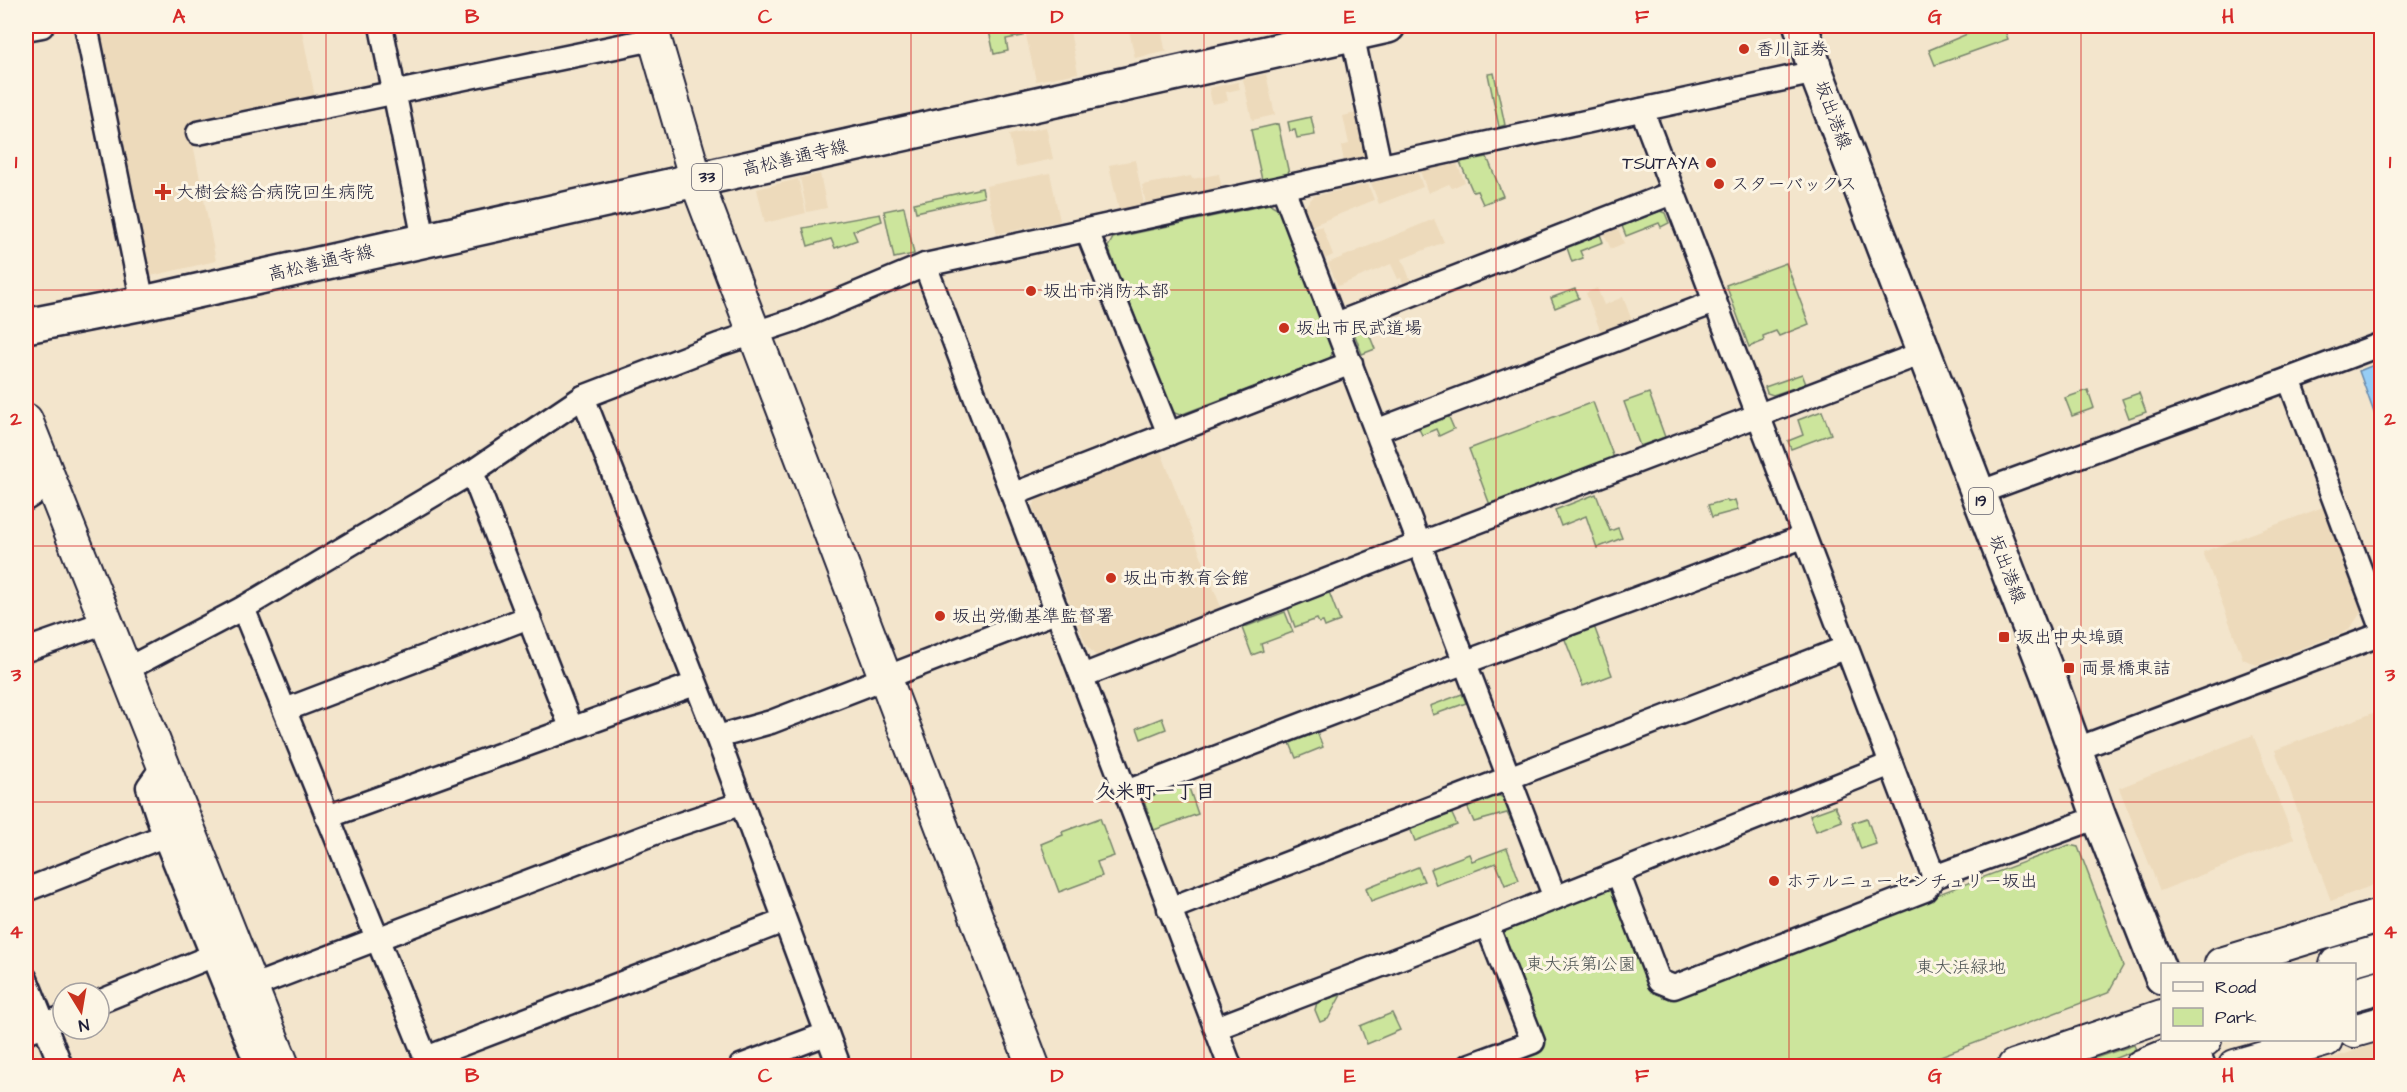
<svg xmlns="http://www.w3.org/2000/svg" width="2407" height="1092" viewBox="0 0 2407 1092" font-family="'Architects Daughter','Klee One',sans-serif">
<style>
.built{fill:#eddabb}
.green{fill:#cce59c;stroke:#77846c;stroke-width:1.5}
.water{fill:#96cdf5;stroke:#6889ab;stroke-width:1.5}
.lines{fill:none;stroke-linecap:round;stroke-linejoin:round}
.street-casing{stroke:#22223b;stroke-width:27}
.secondary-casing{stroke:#22223b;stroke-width:36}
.primary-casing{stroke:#22223b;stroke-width:38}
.street{stroke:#fcf5e5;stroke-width:22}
.secondary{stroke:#fcf5e5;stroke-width:32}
.primary{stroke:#fcf5e5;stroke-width:33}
.grid{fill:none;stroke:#d62828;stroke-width:1.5;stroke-opacity:0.55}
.poi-dot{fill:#c8321e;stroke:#fcf5e5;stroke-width:2}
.labels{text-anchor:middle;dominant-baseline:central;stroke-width:6;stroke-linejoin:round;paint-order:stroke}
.shield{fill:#fcf5e5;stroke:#63616e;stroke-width:1.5}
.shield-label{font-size:16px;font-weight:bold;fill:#22223b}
.poi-label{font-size:18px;fill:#22223b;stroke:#fcf5e5;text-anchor:start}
.street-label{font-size:18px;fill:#22223b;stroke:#fcf5e5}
.park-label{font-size:18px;fill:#4c5353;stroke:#fcf5e5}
.neighbourhood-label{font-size:20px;font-weight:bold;fill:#22223b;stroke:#fcf5e5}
.neatline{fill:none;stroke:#d62828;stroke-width:2}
.grid-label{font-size:20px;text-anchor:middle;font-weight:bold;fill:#d62828}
</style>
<rect width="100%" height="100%" fill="#f3e5cc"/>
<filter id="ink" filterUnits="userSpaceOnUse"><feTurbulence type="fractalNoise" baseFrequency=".0167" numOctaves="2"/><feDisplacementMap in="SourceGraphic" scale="12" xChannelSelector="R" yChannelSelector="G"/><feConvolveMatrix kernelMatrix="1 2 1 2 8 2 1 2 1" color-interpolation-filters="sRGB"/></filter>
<g filter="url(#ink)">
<!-- built -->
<g class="built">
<path d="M 91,26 L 301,26 L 315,97 L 189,123 L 216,261 L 142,278 Z"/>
<path d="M 1024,26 L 1069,26 L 1078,73 L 1036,81 Z"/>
<path d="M 1128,26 L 1161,28 L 1165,49 L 1169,51 L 1135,58 Z"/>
<path d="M 1266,74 L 1275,115 L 1252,120 L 1243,79 Z"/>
<path d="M 1238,82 L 1240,89 L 1226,92 L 1228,101 L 1212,104 L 1209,88 Z"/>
<path d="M 1356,113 L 1365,156 L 1344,161 L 1341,146 L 1349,144 L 1343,116 Z"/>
<path d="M 1046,127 L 1053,159 L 1016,167 L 1009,135 Z"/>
<path d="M 1135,160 L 1144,205 L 1119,210 L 1109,165 Z"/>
<path d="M 1457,164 L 1465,182 L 1452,188 L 1449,184 L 1428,193 L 1420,171 Z"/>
<path d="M 1417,171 L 1423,187 L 1379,204 L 1371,183 Z"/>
<path d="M 1050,173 L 1060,221 L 997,234 L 986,186 Z"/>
<path d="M 820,174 L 827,208 L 807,212 L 800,178 Z"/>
<path d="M 1219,174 L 1222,189 L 1146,204 L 1142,185 L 1191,176 L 1192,179 Z"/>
<path d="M 798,179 L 806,213 L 765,223 L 757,189 Z"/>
<path d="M 1368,184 L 1374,200 L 1311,226 L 1303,208 L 1314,196 Z"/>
<path d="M 1434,219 L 1444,242 L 1402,259 L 1412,284 L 1405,287 L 1401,278 L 1398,279 L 1391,264 L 1338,286 L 1328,263 Z"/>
<path d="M 1322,226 L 1333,255 L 1325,259 L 1313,229 Z"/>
<path d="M 1617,226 L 1624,243 L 1611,249 L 1603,232 Z"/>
<path d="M 1597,288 L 1604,305 L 1623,297 L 1633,323 L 1602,335 L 1586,293 Z"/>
<path d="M 1161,452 L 1222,610 L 1097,657 L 1086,645 L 1033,509 L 1036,499 Z"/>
<path d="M 2326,506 L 2364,608 L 2349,630 L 2257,665 L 2243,659 L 2203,552 Z"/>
<path d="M 2381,710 L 2381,882 L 2331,901 L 2275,750 Z"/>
<path d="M 2253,735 L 2294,839 L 2160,891 L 2119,788 Z"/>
<path d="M 2381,1042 L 2381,1066 L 2305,1066 L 2345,1054 Z"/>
</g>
<!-- green -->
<g class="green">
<path d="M 988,26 L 1020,26 L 1023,36 L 1006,39 L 1008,51 L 994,54 Z"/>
<path d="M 1986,26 L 2003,26 L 2008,39 L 1935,65 L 1929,50 Z"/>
<path d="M 1494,73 L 1505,125 L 1499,127 L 1488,74 Z"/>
<path d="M 1311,117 L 1315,135 L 1297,138 L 1295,130 L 1290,131 L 1288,122 Z"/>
<path d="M 1278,124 L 1289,174 L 1262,180 L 1251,130 Z"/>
<path d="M 1487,157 L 1503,196 L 1483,204 L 1477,191 L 1473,192 L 1460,162 Z"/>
<path d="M 982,188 L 984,197 L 916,212 L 914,203 Z"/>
<path d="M 1270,204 L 1279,209 L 1333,350 L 1330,358 L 1180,415 L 1172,412 L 1108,247 L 1113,238 Z"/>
<path d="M 904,207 L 914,254 L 894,258 L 884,211 Z"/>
<path d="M 1660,211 L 1665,213 L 1669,223 L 1661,227 L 1659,223 L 1626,236 L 1622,226 Z"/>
<path d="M 880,214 L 882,221 L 853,231 L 857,240 L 835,248 L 831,239 L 808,246 L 803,228 Z"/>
<path d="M 1599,232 L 1603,242 L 1580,251 L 1583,258 L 1572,262 L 1566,245 Z"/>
<path d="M 1786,263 L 1809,324 L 1779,336 L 1776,331 L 1763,336 L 1764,341 L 1749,347 L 1726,285 Z"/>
<path d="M 1575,289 L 1579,298 L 1555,308 L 1551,298 Z"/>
<path d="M 1365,324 L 1375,349 L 1362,354 L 1354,333 L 1355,328 Z"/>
<path d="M 1802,374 L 1806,384 L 1773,395 L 1767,393 L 1765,387 Z"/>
<path d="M 2088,390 L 2094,408 L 2072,416 L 2065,398 Z"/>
<path d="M 1649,393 L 1665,437 L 1640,446 L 1624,402 Z"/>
<path d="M 2139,393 L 2146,412 L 2129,418 L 2122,399 Z"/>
<path d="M 1593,402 L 1614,458 L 1490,505 L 1469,449 Z"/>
<path d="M 1822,411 L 1831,434 L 1791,449 L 1788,441 L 1803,435 L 1798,420 Z"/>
<path d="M 1448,415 L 1454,429 L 1439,436 L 1436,429 L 1422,435 L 1418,427 Z"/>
<path d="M 1596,494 L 1610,531 L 1618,528 L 1622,538 L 1597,548 L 1586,516 L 1561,526 L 1555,510 Z"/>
<path d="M 1727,500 L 1728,502 L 1735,500 L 1738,510 L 1712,517 L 1708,505 Z"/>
<path d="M 1329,592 L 1340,621 L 1325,627 L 1323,622 L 1319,623 L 1317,619 L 1295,627 L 1288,608 Z"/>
<path d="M 1285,612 L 1293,632 L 1261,644 L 1263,651 L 1252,655 L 1242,628 Z"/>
<path d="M 1594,626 L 1612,675 L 1583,686 L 1564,637 Z"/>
<path d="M 1462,694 L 1466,703 L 1433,715 L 1430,706 Z"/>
<path d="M 1162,718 L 1166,729 L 1141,739 L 1137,728 Z"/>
<path d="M 1317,732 L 1323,747 L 1296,758 L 1290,743 Z"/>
<path d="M 1187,782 L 1198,814 L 1154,830 L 1143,798 Z"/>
<path d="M 1497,795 L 1504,798 L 1515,829 L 1507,813 L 1474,822 L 1467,806 Z"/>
<path d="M 1835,806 L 1842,821 L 1816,831 L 1810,815 Z"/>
<path d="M 1451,812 L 1457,825 L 1415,841 L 1410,828 Z"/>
<path d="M 1100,818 L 1114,856 L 1097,862 L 1102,876 L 1059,892 L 1041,844 L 1063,835 L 1062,832 Z"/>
<path d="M 1867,818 L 1876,844 L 1861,849 L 1852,823 Z"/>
<path d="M 2069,845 L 2078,847 L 2123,966 L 2108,993 L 1914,1066 L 1482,1066 L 1542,1043 L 1503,934 L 1506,928 L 1609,887 L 1618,891 L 1663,998 Z"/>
<path d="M 1507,848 L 1519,880 L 1505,885 L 1496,863 L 1436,885 L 1430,869 L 1469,854 L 1472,861 Z"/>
<path d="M 1418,867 L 1424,881 L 1371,901 L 1366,888 Z"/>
<path d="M 1341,995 L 1328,1019 L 1320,1022 L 1315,1010 L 1317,1002 Z"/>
<path d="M 1392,1013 L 1400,1030 L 1367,1044 L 1360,1026 Z"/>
<path d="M 2134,1045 L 2136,1050 L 2096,1066 L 2071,1066 Z"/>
</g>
<!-- water -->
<path class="water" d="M 2381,362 L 2381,432 L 2359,371 Z"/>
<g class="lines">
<defs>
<g id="street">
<path d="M 86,26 L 143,303"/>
<path d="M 381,26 L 424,240"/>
<path d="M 26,29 L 42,26"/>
<path d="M 1352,33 L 1380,166"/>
<path d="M 1642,110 L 1934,877"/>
<path d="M 198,133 L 654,39"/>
<path d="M 1283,188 L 1555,898"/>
<path d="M 1087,231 L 1169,434"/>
<path d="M 925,265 L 1230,1066"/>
<path d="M 1336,324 L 1672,193"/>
<path d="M 2289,379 L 2382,344"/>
<path d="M 583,397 L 717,737 L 839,1066"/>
<path d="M 1378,430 L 1715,302"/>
<path d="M 472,472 L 571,727"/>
<path d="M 1978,493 L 2289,379 L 2382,628"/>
<path d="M 1014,494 L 1351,363"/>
<path d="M 26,499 L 51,483"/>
<path d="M 243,608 L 429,1066"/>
<path d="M 26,650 L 106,622"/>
<path d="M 125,670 L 243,608 L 472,472 L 583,397 L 718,345 L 794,320 L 925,265 L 1816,72"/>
<path d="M 1082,676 L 1419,544 L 1925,352"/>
<path d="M 285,710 L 529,617"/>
<path d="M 717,737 L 771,722 L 1058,611"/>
<path d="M 2074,750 L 2382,634"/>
<path d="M 1126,792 L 1463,663 L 1803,537"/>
<path d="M 327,817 L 695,684"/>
<path d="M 164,836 L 257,1066"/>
<path d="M 1618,873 L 1659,981 L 1674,987 L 1925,890 L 1934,877 L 2099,817"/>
<path d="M 26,890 L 164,836 L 148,787 L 163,766"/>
<path d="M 1169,909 L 1845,648"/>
<path d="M 26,979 L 61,1066"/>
<path d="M 251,987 L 668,828 L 740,804"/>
<path d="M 99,1002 L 212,956"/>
<path d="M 1216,1028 L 1487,925 L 1891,764"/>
<path d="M 26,1032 L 63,1017"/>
<path d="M 426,1058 L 784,921"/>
<path d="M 741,1066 L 826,1034"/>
<path d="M 1468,1066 L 1533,1042 L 1487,925"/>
</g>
<g id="secondary">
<path d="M 651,26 L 696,180 L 1033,1066"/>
<path d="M 26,420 L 283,1066"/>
<path d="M 2221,964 L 2382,915"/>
<path d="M 2336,964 L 2382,951"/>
<path d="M 2354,994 L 2382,986"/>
<path d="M 2354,1031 L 2382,1023"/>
<path d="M 2014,1066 L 2162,1016"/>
<path d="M 2141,1066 L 2205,1040"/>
<path d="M 2235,1066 L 2326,1040"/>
</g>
<g id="primary">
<path d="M 1801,26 L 1816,72 L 2048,675 L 2099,817 L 2162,977"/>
<path d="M 26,326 L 143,303 L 1388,26"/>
<path d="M 2188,1040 L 2198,1066"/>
</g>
</defs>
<!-- street casing -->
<use href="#street" class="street-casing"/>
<!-- secondary casing -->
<use href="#secondary" class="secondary-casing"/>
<!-- primary casing -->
<use href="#primary" class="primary-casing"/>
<!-- street -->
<use href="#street" class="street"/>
<!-- secondary -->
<use href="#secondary" class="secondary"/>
<!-- primary -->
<use href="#primary" class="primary"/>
</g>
</g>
<!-- grid -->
<path class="grid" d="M 326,26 L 326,1066M 618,26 L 618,1066M 911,26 L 911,1066M 1204,26 L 1204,1066M 1496,26 L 1496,1066M 1789,26 L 1789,1066M 2081,26 L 2081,1066M 26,290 L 2382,290M 26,546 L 2382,546M 26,802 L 2382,802"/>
<!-- markers -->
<g class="poi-dot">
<circle cx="1744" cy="49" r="6"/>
<circle cx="1711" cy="163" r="6"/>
<circle cx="1719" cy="184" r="6"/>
<path d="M160 183h6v6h6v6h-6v6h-6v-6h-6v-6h6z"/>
<circle cx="1031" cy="291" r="6"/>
<circle cx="1284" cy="328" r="6"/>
<circle cx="1111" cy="578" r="6"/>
<circle cx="940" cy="616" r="6"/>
<rect x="1998" y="631" width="12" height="12" rx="3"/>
<rect x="2063" y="662" width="12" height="12" rx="3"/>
<circle cx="1774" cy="881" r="6"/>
</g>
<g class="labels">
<!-- shield labels -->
<g class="shield">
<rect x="692" y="164" width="30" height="26" rx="4.5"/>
<rect x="1969" y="488" width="24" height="26" rx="4.5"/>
</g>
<g class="shield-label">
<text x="707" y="177">33</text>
<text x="1981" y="501">19</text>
</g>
<!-- poi labels -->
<g class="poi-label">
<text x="1756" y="49">香川証券</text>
<text x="1699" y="163" text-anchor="end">TSUTAYA</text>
<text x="1731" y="184">スターバックス</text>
<text x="176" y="192">大樹会総合病院回生病院</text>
<text x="1043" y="291">坂出市消防本部</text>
<text x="1296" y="328">坂出市民武道場</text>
<text x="1123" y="578">坂出市教育会館</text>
<text x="952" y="616">坂出労働基準監督署</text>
<text x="2016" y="637">坂出中央埠頭</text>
<text x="2081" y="668">両景橋東詰</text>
<text x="1786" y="881">ホテルニューセンチュリー坂出</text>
</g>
<!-- street labels -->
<g class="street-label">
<text transform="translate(1833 115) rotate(69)">坂出港線</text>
<text transform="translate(795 158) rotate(-13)">高松善通寺線</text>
<text transform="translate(321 263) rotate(-13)">高松善通寺線</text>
<text transform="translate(2007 569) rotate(69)">坂出港線</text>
</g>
<!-- park labels -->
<g class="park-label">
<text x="1581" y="964">東大浜第1公園</text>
<text x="1961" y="967">東大浜緑地</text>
</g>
<!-- neighbourhood labels -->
<g class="neighbourhood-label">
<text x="1155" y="792">久米町一丁目</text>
</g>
</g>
<!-- margin -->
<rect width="2407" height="1092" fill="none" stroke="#fcf5e5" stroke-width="66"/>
<!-- legend -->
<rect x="2161" y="963" width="195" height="78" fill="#fcf5e5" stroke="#a5a1a1" stroke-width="1.5"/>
<rect x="2173" y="982" width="30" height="9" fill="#fcf5e5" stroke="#a5a1a1" stroke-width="1.5"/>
<text x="2215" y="993" font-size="18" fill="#22223b">Road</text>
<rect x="2173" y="1008" width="30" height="18" fill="#cce59c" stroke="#a5a1a1" stroke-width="1.5"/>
<text x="2215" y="1023" font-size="18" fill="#22223b">Park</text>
<!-- north arrow -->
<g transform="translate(81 1011) rotate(169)"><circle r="28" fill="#fcf5e5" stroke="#a5a1a1" stroke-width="1.5"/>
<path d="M0-4.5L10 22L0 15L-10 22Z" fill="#c8321e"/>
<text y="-9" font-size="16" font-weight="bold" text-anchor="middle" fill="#22223b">N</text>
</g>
<rect x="33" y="33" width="2341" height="1026" class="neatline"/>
<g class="grid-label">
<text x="179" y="23">A</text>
<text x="472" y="23">B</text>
<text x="765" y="23">C</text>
<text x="1057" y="23">D</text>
<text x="1350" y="23">E</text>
<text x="1642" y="23">F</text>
<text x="1935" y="23">G</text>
<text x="2228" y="23">H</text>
<text x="16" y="168">1</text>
<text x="2390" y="168">1</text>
<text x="16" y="425">2</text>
<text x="2390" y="425">2</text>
<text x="16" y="681">3</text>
<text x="2390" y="681">3</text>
<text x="16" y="938">4</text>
<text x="2390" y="938">4</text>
<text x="179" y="1082">A</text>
<text x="472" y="1082">B</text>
<text x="765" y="1082">C</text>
<text x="1057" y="1082">D</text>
<text x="1350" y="1082">E</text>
<text x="1642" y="1082">F</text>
<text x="1935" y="1082">G</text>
<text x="2228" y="1082">H</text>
</g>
</svg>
